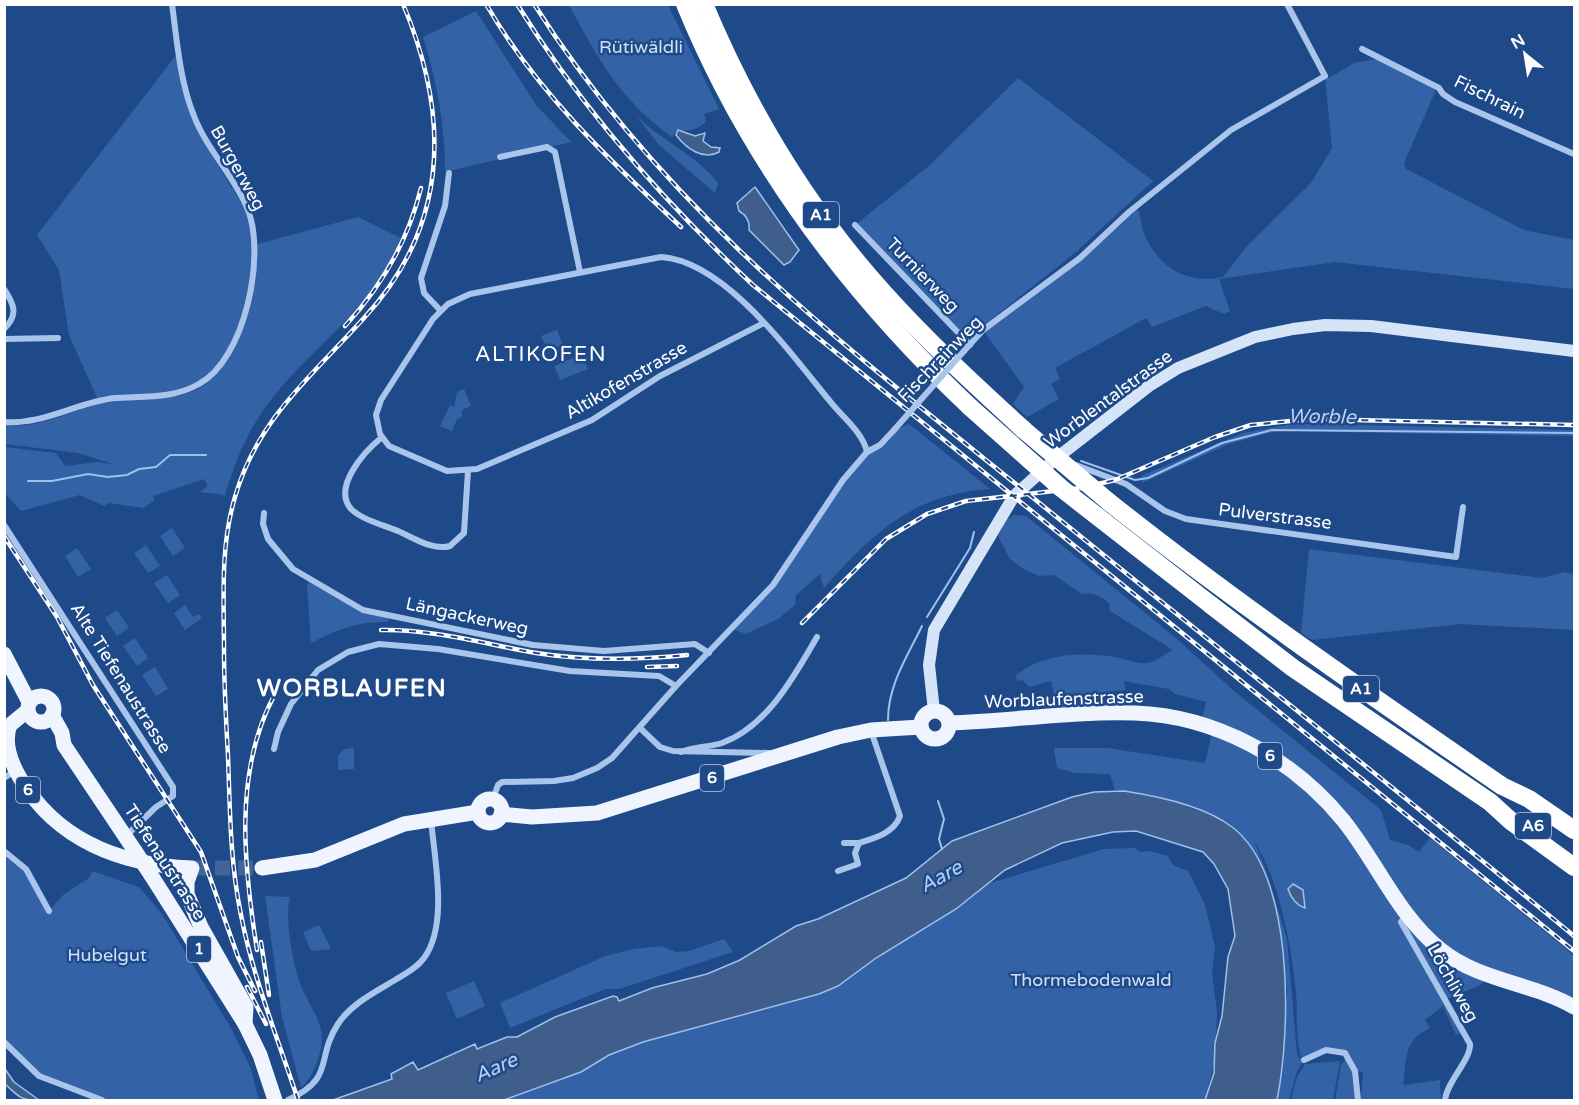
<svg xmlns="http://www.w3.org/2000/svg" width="1579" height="1105" viewBox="0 0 1579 1105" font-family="'Varela Round',sans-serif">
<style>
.green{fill:#3363a6}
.water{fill:#3f5e8c;stroke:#9ec0ec;stroke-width:1.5}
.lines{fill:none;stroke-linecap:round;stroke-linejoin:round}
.stream{stroke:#9ec0ec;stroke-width:2}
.primary-tunnel{stroke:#41659b;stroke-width:15;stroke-dasharray:15 8;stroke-linecap:butt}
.minor{stroke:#aac5eb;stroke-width:6}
.secondary{stroke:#d6e4f8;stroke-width:12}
.primary{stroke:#eff4fe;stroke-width:15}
.motorway{stroke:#fff;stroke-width:18}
.rail-casing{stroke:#fff;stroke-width:4.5}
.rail{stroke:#1f4a89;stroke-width:2;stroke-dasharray:7;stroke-linecap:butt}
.minor-bridge{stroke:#aac5eb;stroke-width:6}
.primary-bridge{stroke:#eff4fe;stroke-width:15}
.motorway-bridge{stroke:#fff;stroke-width:18}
.labels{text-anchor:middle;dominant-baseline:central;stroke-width:5;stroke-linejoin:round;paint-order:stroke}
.shield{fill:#1f4a89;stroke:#bcc9dc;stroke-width:1.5}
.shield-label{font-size:16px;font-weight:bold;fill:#fff}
.park-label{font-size:18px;fill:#cfe0f8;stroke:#1f4a89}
.street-label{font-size:18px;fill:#fff;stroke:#1f4a89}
.water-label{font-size:20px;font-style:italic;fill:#b6cff2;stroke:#1f4a89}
.quarter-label{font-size:21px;letter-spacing:1.5px;fill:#fff;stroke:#1f4a89}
.district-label{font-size:24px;font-weight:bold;letter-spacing:1.5px;fill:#fff;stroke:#1f4a89}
</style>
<rect width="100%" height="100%" fill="#1f4a89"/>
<!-- green -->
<g class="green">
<path d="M 569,5 L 668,5 L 719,109 L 704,114 L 706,122 C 698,129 688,132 678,130 L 672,137 C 619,99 599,60 569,5 Z"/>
<path d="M 476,11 L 536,105 L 571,142 L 445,172 C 445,124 437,83 423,37 Z"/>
<path d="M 177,54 L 200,136 L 245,209 L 254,245 L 358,217 L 401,238 C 391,260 380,281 364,300 C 333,338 293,368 265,408 C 246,434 234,464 225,495 L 200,492 L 208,486 L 204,479 L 153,496 L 154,501 L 143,508 L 109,503 L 104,506 L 80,495 L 21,511 L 5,493 L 5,447 L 56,453 L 65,466 L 98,462 L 116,465 L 78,453 L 5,444 L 5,425 C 44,429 76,407 112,401 C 149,394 196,407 219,369 L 183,391 L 99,402 L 69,335 L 59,270 L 37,235 Z"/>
<path d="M 1376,59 L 1433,88 L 1435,92 L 1404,163 L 1406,169 L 1524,230 L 1574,240 L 1574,289 L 1335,262 L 1219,279 L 1230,311 L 1224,314 L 1206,306 L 1152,327 L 1146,318 L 1055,368 L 1060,379 L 1051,384 L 1059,399 L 1027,417 L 1013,404 L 1024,387 L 983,330 L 1065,270 L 1136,206 C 1142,216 1140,224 1144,233 C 1157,267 1187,285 1223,277 L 1248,245 L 1311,183 L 1332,148 L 1325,76 L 1329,78 L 1354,63 Z"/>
<path d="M 1018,78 L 1153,181 L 1076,252 L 965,340 L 855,225 L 930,165 Z"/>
<path d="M 636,115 C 661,141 697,155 718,183 L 715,193 L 659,145 Z"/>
<path d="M 557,330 L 563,345 L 548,351 L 541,336 Z"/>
<path d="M 582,354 L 588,369 L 560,380 L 554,366 Z"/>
<path d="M 464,389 L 471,406 L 462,410 L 462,417 L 457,419 L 452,431 L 440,426 L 450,405 L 454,407 L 457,392 Z"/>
<path d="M 909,424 L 990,489 C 913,494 872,534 824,588 L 820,574 L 796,595 L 795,605 L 778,619 L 746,634 L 732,629 C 745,614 761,600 773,585 C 812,535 847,449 909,424 Z"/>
<path d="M 1314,424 L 1574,430 L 1574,436 L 1276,431 L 1229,444 L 1142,483 L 1141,476 L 1243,433 L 1286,425 Z"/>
<path d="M 1015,515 L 1026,516 L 1177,639 L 1234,691 L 1381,810 L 1390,840 L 1408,845 L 1419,852 L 1430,838 L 1565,948 L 1574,956 L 1574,1001 L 1469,963 L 1427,932 L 1331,800 L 1202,720 L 1206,702 L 1175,694 L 1169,689 L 1124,681 L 1125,690 L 1106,692 L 1094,708 L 1058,710 L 1051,681 L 1030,687 L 1022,680 L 1017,681 L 1016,675 C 1044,653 1081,652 1115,657 C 1124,659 1138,664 1147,663 C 1155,662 1166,653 1173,650 L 1110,611 L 1109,603 C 1100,596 1094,592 1082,594 L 1054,575 L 1039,576 L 1025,570 L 1010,559 L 998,536 L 1007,519 Z"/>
<path d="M 172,528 L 185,548 L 173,556 L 160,536 Z"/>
<path d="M 146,545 L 160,566 L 148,573 L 134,553 Z"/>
<path d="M 77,548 L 91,569 L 78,577 L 65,556 Z"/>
<path d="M 1309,549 L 1543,578 L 1564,572 L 1574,574 L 1574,630 L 1460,624 L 1312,640 L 1301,633 Z"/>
<path d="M 167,575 L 180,595 L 168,603 L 154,583 Z"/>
<path d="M 311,579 L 363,610 L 392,616 L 387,622 C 355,622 339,629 311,643 L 307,586 Z"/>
<path d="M 185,605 L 193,617 L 199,614 L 202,618 L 185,630 L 174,613 Z"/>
<path d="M 117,610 L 129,628 L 117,636 L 105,618 Z"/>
<path d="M 135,638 L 148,658 L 137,666 L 123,646 Z"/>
<path d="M 155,667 L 168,689 L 156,696 L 142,675 Z"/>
<path d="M 1213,729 L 1309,784 L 1414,925 L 1485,981 C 1475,990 1458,992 1446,1000 L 1464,1033 L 1456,1035 L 1443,1006 L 1425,1020 L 1430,1028 C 1403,1041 1407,1058 1403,1085 L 1440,1080 L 1441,1100 L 1361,1100 L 1363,1072 L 1355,1071 L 1357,1100 L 1335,1100 L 1341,1065 L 1348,1056 L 1339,1050 L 1301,1057 C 1295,1036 1298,1015 1296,993 C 1292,947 1279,879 1254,841 L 1266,870 L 1287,939 L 1297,1054 L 1299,1058 L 1304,1060 L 1297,1071 L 1289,1100 L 1277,1100 L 1283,1069 L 1287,990 L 1251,847 L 1231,827 L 1200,810 L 1152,796 L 1115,790 L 1110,774 L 1075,773 L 1057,768 L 1054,748 L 1107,748 L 1205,763 Z"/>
<path d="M 354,748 L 354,769 L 338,770 L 338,755 L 345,749 Z"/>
<path d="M 1135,848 L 1139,852 L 1149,851 L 1168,856 L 1173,865 L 1188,871 L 1205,905 L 1215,947 L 1212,973 L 1217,1012 L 1215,1059 L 1205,1100 L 504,1100 L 581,1072 L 609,1055 L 643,1042 L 819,994 L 838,986 L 876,958 L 956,909 L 987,884 L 1104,849 Z"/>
<path d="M 4,851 L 26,869 L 49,911 L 64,894 L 89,878 L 92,871 L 139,887 L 162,914 L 232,1030 L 251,1069 L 259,1100 L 102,1100 L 39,1076 L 5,1042 Z"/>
<path d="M 265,896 L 290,897 C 284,918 293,963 300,983 C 310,1011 329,1024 319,1056 C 315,1069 311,1078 301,1088 L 282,1017 Z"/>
<path d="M 319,925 L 331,949 L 311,951 L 303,932 Z"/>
<path d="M 724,939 L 733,952 L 619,989 L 605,989 L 510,1028 L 500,1003 L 605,956 L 634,949 L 661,946 L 676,952 L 689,951 Z"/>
<path d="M 474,981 L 485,1006 L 457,1019 L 446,993 Z"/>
<path d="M 1340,1061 L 1333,1100 L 1291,1100 L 1297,1077 L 1305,1064 Z"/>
</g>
<!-- water -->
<g class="water">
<path d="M 678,130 L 695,136 L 705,133 L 703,141 L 711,147 L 720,148 L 719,152 C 703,161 686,148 676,135 Z"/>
<path d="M 755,187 L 799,250 L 790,262 L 784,265 L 749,230 C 750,222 746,215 739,211 L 737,203 Z"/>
<path d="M 1124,791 C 1157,796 1205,806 1232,827 C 1295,874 1291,1031 1277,1100 L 1205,1100 L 1214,1073 L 1215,1043 L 1222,1016 L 1228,957 L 1235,936 L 1228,889 L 1214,864 L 1203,852 L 1136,831 L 1113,832 L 1062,843 L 1005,870 L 956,909 L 876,958 L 838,986 L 819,994 L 643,1042 L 609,1055 L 581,1072 L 504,1100 L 333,1100 L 392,1079 L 391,1074 L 413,1062 L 418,1070 L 475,1044 L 477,1049 L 507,1037 L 517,1037 L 555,1017 L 613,996 L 617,997 L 619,1001 L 652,988 L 707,974 L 740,960 L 796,926 L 818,919 L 906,878 L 952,841 L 1072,797 L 1094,792 Z"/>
<path d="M 1293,884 L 1303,890 L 1305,908 C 1296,905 1291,898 1288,889 Z"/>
<path d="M 5,1069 L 14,1082 L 39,1100 C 21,1101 18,1096 5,1084 Z"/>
</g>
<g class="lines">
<!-- stream -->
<g class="stream">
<path d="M 1081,461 L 1135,480 L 1148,478 L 1222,443 L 1272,430 L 1574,433"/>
<path d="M 28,481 L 52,481 L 88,474 L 108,477 L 127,475 L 139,469 L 156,467 L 170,455 L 206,455"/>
<path d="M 927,617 L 970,548 L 974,532"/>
<path d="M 888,720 C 888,685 907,657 922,626"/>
<path d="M 938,801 L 944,819 L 939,839 L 942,849"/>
</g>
<!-- primary-tunnel -->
<path class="primary-tunnel" d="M 192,868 L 262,868"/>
<!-- minor -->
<g class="minor">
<path d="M 1362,49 L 1439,88 L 1443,94 L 1455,102 L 1574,154"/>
<path d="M 500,157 L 547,147 L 555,152 L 580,272"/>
<path d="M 855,225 L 970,345"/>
<path d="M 4,289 C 14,304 19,315 4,329"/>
<path d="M 440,310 L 424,293 L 421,278 L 445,206 L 449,173"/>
<path d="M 764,323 L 660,376 L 592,420 L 477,469 L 447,471 L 389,446 L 380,434 L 376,415 L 381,400 L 433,319 L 448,304 L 470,294 L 661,257 C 725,261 791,354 829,400 C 841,416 863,432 867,452"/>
<path d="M 4,339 L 58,338"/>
<path d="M 964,351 L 983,330 L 1080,258 L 1129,212 L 1231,130 L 1325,76 L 1287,4"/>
<path d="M 4,422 C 44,425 77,402 115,398 C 144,396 173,399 199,384 C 245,359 266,256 248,210 C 235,177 207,150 194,116 C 180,82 177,41 172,4"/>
<path d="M 381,438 C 365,451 332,487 351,509 C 362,520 384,525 398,531 C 414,538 433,551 450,546 L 464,533 L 468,471"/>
<path d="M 1076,465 L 1126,484 L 1165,511 L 1186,519 L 1456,557 L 1463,507"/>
<path d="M 264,513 L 263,524 L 268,539 L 293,569 L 363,610 L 533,645 L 604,651 L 695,644 L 709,653"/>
<path d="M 4,525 L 173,787 L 173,796 L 156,807 L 126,836"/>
<path d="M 640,728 L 660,747 L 673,751 L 769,753"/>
<path d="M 274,749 L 278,732 L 291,704 L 318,670 L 348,652 L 379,644 L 438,649 L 570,671 L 659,676 L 676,686"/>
<path d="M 681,752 C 694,747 709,747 722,743 C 767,727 795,675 817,637"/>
<path d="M 4,778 L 15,771"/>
<path d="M 493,799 L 498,785 L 502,782 L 554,781 L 573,778 L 597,768 L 612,758 L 676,686 L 773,585 L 843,480 L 867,452 L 880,445 L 894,430"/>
<path d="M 844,843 L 859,843"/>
<path d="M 4,851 L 26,869 L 49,911"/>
<path d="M 838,871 L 858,864 L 855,853 L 859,843 C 875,838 894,833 900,816 L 871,731"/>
<path d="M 1407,915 L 1401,922 L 1470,1044 C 1471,1060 1447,1081 1445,1100"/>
<path d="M 4,1042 L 39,1076 L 102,1100"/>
<path d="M 1304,1060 L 1326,1050 L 1345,1053 L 1355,1071 L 1358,1100"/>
<path d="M 288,1100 C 336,1078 315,1059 338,1024 C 351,1004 375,992 395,980 C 405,974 417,968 424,958 C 449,924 434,858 431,819"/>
</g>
<!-- secondary -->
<path class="secondary" d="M 934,711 L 929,665 L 934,630 L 1014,496 L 1054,460 L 1149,386 L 1178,368 L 1255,337 L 1293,329 L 1325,325 L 1371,326 L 1574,351"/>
<!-- primary -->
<g class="primary">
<path d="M 4,654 L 29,702"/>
<circle cx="41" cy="709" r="13"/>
<path d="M 27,711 L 10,725 C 3,742 11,763 20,778 C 57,841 122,865 192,868 L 187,882 L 187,894 L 201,927 L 246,1007 L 245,1024"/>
<circle cx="935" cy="725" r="14"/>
<path d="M 52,715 L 62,733 L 64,745 L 135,851"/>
<path d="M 949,723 C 1010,721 1073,711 1135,713 C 1216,716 1292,758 1343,820 C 1377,862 1398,916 1441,950 C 1479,981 1533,983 1574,1007"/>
<circle cx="490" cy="811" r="12"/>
<path d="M 501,814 L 532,817 L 597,813 L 838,737 L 871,730 L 921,727"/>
<path d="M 262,868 L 315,860 L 404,824 L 478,812"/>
<path d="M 151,875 L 245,1024 L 260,1055 L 275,1100"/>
</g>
<!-- motorway -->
<g class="motorway">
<path d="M 685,4 C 749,160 848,292 970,407"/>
<path d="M 704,4 C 748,109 807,208 884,293 C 928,342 976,386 1024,430"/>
<path d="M 1109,502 C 1236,603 1369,694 1502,786 L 1529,799 L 1574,830"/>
<path d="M 1211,605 L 1293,668 L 1490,802 L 1512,822 L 1574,867"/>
</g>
<defs>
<g id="rail">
<path d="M 486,4 C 536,91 608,159 681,227"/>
<path d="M 517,4 C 582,109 663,201 753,285 L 1574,951"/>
<path d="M 534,4 C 665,211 845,346 1032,497 C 1213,644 1395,788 1574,936"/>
<path d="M 345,326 C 382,286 408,241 421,188"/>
<path d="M 4,536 L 57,617 L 93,685 L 201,852 L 238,957 L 255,991"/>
<path d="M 802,623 L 886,539 L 927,514 L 966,501 L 1081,488 L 1115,480 L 1215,437 L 1251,425 L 1311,419 L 1574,425"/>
<path d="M 381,630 C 433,629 485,644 536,653 C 587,661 636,660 687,655"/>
<path d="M 647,667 L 677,666"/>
<path d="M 261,942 L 269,995"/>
<path d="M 257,950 C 244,867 233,771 275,694"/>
<path d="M 247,987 L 266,1024"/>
<path d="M 298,1100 C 278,1039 253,978 241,915 C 230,862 230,810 228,756 C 226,721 224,685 224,650 C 224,599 220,547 235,497 C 258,418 311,377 364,318 C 450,225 450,116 403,4"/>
</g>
</defs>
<!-- rail casing -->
<use href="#rail" class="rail-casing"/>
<!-- rail -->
<use href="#rail" class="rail"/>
<!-- minor-bridge -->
<path class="minor-bridge" d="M 894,430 L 964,351"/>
<!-- primary-bridge -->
<path class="primary-bridge" d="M 135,851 L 151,875"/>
<!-- motorway-bridge -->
<g class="motorway-bridge">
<path d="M 970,407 L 1061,488 L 1211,605"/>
<path d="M 1024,430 L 1109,502"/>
</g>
</g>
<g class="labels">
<!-- shield labels -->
<g class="shield">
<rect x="803" y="202" width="36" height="26" rx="4.5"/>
<rect x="1343" y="676" width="36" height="26" rx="4.5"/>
<rect x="1258" y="743" width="24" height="26" rx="4.5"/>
<rect x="700" y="765" width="24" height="26" rx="4.5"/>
<rect x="16" y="777" width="24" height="26" rx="4.5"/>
<rect x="1515" y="813" width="36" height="26" rx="4.5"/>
<rect x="187" y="936" width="24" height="26" rx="4.5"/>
</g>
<g class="shield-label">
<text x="821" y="215">A1</text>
<text x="1361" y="689">A1</text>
<text x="1270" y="756">6</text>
<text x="712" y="778">6</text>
<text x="28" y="790">6</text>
<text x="1533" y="826">A6</text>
<text x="199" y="949">1</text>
</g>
<!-- park labels -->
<g class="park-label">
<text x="641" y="47">Rütiwäldli</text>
<text x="107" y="955">Hubelgut</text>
<text x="1091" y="980">Thormebodenwald</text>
</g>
<!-- street labels -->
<g class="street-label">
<text transform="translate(1490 97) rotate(26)">Fischrain</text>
<text transform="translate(238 168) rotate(61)">Burgerweg</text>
<text transform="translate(923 275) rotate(46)">Turnierweg</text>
<text transform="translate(940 359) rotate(-46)">Fischrainweg</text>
<text transform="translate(626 380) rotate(-30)">Altikofenstrasse</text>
<text transform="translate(1108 399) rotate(-36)">Worblentalstrasse</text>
<text transform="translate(1275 516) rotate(7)">Pulverstrasse</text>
<text transform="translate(467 616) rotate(12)">Längackerweg</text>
<text transform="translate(121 678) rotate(58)">Alte Tiefenaustrasse</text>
<text transform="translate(1064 699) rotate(-2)">Worblaufenstrasse</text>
<text transform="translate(165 862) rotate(57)">Tiefenaustrasse</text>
<text transform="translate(1453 983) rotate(61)">Löchliweg</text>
</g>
<!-- water labels -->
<g class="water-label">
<text transform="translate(1322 417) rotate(1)">Worble</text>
<text transform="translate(941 877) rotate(-29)">Aare</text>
<text transform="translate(496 1068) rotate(-24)">Aare</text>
</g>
<!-- quarter labels -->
<g class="quarter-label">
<text x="541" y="354">ALTIKOFEN</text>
</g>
<!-- district labels -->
<g class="district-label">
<text x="352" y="688">WORBLAUFEN</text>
</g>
</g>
<!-- border -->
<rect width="1579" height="1105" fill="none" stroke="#ffffff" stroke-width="12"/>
<!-- north arrow -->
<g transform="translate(1525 54) rotate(330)" stroke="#1f4a89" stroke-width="4.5" paint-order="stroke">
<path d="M0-4.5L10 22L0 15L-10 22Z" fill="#ffffff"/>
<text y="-9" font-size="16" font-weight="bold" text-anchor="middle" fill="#ffffff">N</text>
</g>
</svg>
